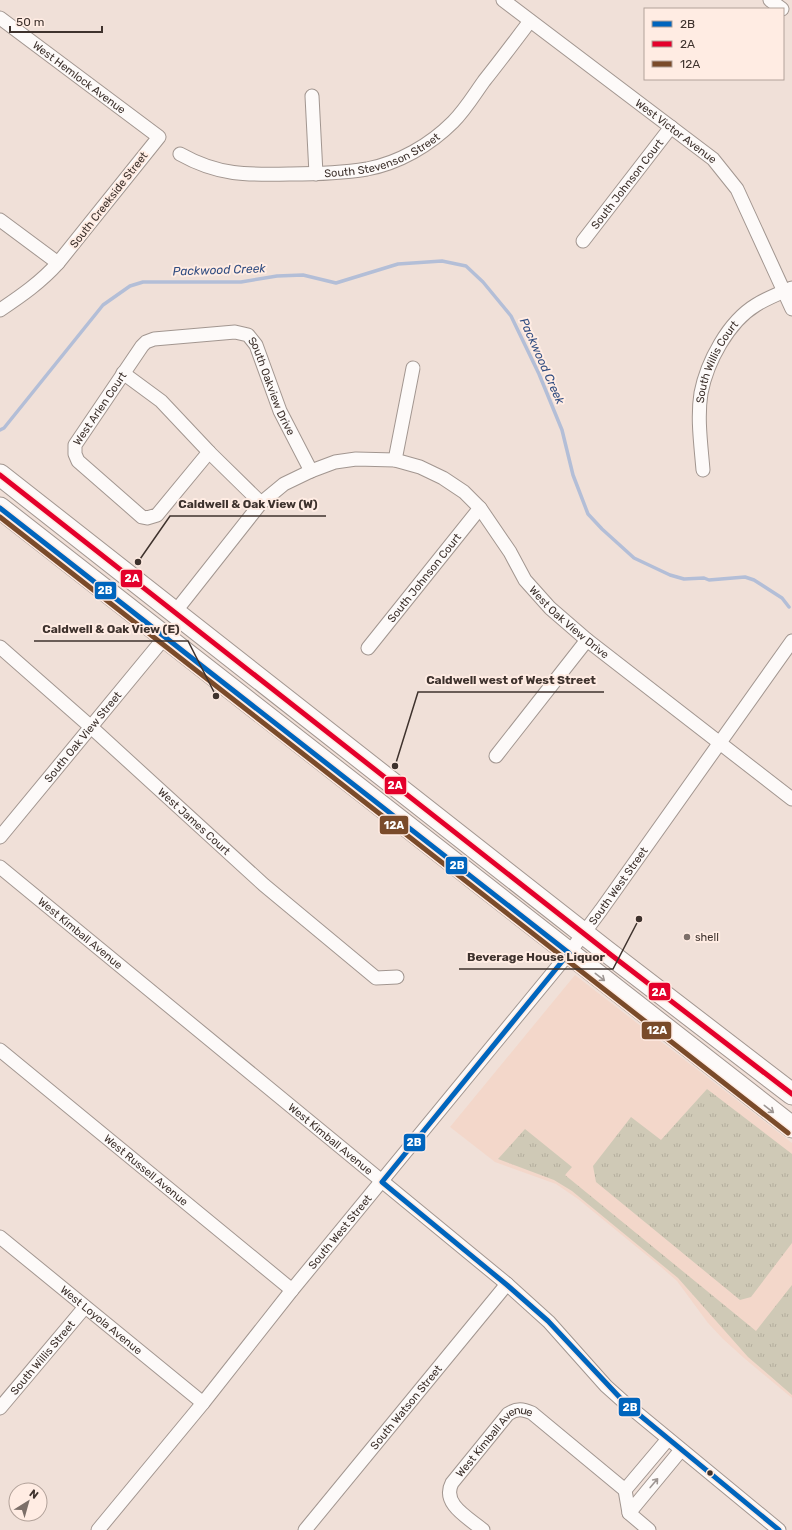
<svg xmlns="http://www.w3.org/2000/svg" width="792" height="1530" viewBox="0 0 792 1530" font-family="Rubik,sans-serif">
<style>
.built{fill:#f3d7ca}
.grass{fill:url(#grass-tufts)}
.lines{fill:none;stroke-linecap:round;stroke-linejoin:round}
.stream{stroke:#b3bed7;stroke-width:3.5}
.minor-casing{stroke:#a29690;stroke-width:15}
.primary-casing{stroke:#a29690;stroke-width:23}
.minor{stroke:#fdfaf9;stroke-width:13}
.primary{stroke:#fdfaf9;stroke-width:21}
.bus-1-casing{stroke:#ffece3;stroke-width:8}
.bus-2-casing{stroke:#ffece3;stroke-width:8}
.bus-3-casing{stroke:#ffece3;stroke-width:8}
.bus-1{stroke:#0065bd;stroke-width:5}
.bus-2{stroke:#e4002b;stroke-width:5}
.bus-3{stroke:#7a4b2a;stroke-width:5}
.oneway{stroke:#9e9693}
.poi-dot{fill:#7c6f69;stroke:#ffece3;stroke-width:1.5}
.bus-dot{fill:#3e322d;stroke:#ffece3;stroke-width:1.5}
.labels{text-anchor:middle;dominant-baseline:central;stroke-width:4;stroke-linejoin:round;paint-order:stroke}
.street-label{font-size:11px;fill:#3e322d;stroke:#ffece3}
.poi-label{font-size:11px;fill:#3e322d;stroke:#ffece3;text-anchor:start}
.water-label{font-size:12px;font-style:italic;fill:#314d81;stroke:#ffece3}
.leader{fill:none;stroke:#3e322d;stroke-width:1.5}
.callout-dot{fill:#3e322d;stroke:#ffece3;stroke-width:1.5}
.callout-label{font-size:12px;text-anchor:middle;font-weight:bold;fill:#3e322d;stroke:#ffece3;stroke-width:4;stroke-linejoin:round;paint-order:stroke}
.line-badge{stroke:#ffece3;stroke-width:1.5}
.badge-label{font-size:11px;text-anchor:middle;font-weight:bold;fill:#fff}
</style>
<defs>
<pattern id="grass-tufts" width="24" height="20" patternUnits="userSpaceOnUse"><rect width="24" height="20" fill="#cfc9b6"/><path d="M3 7l-1-3M5 7V3M7 7l1-3M15 17l-1-3M17 17v-4M19 17l1-3" fill="none" stroke="#b3ad9d"/></pattern>
</defs>
<rect width="100%" height="100%" fill="#f0e0d8"/>
<!-- built -->
<path class="built" d="M 575,975 L 792,1143 L 792,1398 L 744,1358 L 723,1339 L 708,1323 L 677,1281 L 661,1267 L 578,1199 L 556,1184 L 495,1162 L 450,1127 Z"/>
<!-- grass -->
<g class="grass">
<path d="M 707,1089 L 792,1154 L 792,1243 L 751,1297 L 740,1300 L 596,1182 L 593,1166 L 631,1117 L 661,1140 Z"/>
<path d="M 525,1129 L 572,1167 L 565,1175 L 756,1331 L 792,1285 L 792,1395 L 748,1357 L 678,1278 L 572,1191 L 554,1180 L 498,1159 Z"/>
</g>
<g class="lines">
<!-- stream -->
<path class="stream" d="M 0,430 L 4,428 L 103,305 L 130,286 L 143,282 L 241,282 L 277,276 L 303,275 L 336,283 L 398,264 L 442,261 L 466,266 L 483,282 L 511,316 L 539,374 L 562,430 L 573,475 L 588,514 L 602,529 L 634,558 L 670,575 L 684,579 L 704,578 L 709,580 L 745,577 L 754,580 L 782,598 L 789,607"/>
<defs>
<g id="minor">
<path id="s1" d="M 503,0 L 713,159 L 737,189 L 792,309"/>
<path d="M 770,0 L 782,9"/>
<path id="s2" d="M 0,18 L 159,137 L 58,263 C 41,282 21,296 0,310"/>
<path d="M 312,96 L 316,174"/>
<path id="s3" d="M 180,154 C 219,176 248,175 291,174 C 316,174 342,173 367,169 C 399,163 430,145 453,122 C 465,110 474,95 484,81 C 500,61 515,41 530,21"/>
<path d="M 0,220 L 58,263"/>
<path id="s4" d="M 583,241 L 671,127"/>
<path d="M 123,373 L 161,401 L 210,453 L 261,503"/>
<path id="s5" d="M 209,452 L 157,515 L 147,518 L 142,517 L 78,461 L 75,454 L 75,445 L 142,346 L 146,342 L 154,339 L 235,332 L 248,335 L 256,345 L 280,411 L 311,471"/>
<path d="M 395,460 L 413,368"/>
<path id="s6" d="M 703,470 C 701,445 697,418 701,393 C 707,362 728,322 756,305 C 767,298 780,293 792,288"/>
<path id="s7" d="M 175,612 L 261,503 L 284,484 L 311,471 L 335,462 L 356,459 L 395,460 L 420,467 L 443,478 L 464,492 L 480,508 L 510,552 L 525,580 L 550,608 L 587,640 L 792,799"/>
<path id="s8" d="M 0,647 L 91,727 L 264,885 L 376,978 L 397,977"/>
<path id="s9" d="M 368,648 L 480,508"/>
<path d="M 496,756 L 587,640"/>
<path id="s10" d="M 0,837 L 165,637"/>
<path id="s11" d="M 0,867 L 507,1284 L 549,1322 L 606,1386 L 625,1403 L 779,1530"/>
<path id="s12" d="M 0,1050 L 292,1290"/>
<path id="s13" d="M 0,1237 L 203,1403"/>
<path id="s14" d="M 0,1408 L 85,1307"/>
<path d="M 625,1490 L 668,1439"/>
<path d="M 629,1513 L 681,1450"/>
<path id="s15" d="M 98,1530 L 203,1403 L 292,1290 L 569,953 L 601,910 L 792,641"/>
<path id="s16" d="M 305,1530 L 507,1284"/>
<path id="s17" d="M 483,1530 C 469,1518 441,1504 452,1483 L 508,1414 C 517,1408 523,1409 532,1413 L 625,1490 L 629,1513 L 649,1530"/>
</g>
<g id="primary">
<path d="M 0,475 L 606,951 L 792,1094"/>
<path d="M 0,508 L 792,1127"/>
</g>
</defs>
<!-- minor casing -->
<use href="#minor" class="minor-casing"/>
<!-- primary casing -->
<use href="#primary" class="primary-casing"/>
<!-- minor -->
<use href="#minor" class="minor"/>
<!-- primary -->
<use href="#primary" class="primary"/>
<defs>
<path id="bus-1" d="M 0,508 L 569,953 L 382,1182 L 507,1285 L 548,1321 L 625,1403 L 779,1530"/>
<path id="bus-2" d="M 0,475 L 606,951 L 792,1094"/>
<path id="bus-3" d="M 0,517 L 788,1133"/>
</defs>
<!-- bus-1 casing -->
<use href="#bus-1" class="bus-1-casing"/>
<!-- bus-2 casing -->
<use href="#bus-2" class="bus-2-casing"/>
<!-- bus-3 casing -->
<use href="#bus-3" class="bus-3-casing"/>
<!-- bus-1 -->
<use href="#bus-1" class="bus-1"/>
<!-- bus-2 -->
<use href="#bus-2" class="bus-2"/>
<!-- bus-3 -->
<use href="#bus-3" class="bus-3"/>
</g>
<!-- one-way arrows -->
<defs><path id="oneway-shaft" d="M-6 0H5M1.5-3L5.5 0L1.5 3" fill="none" stroke-width="1.6" stroke-linecap="round" stroke-linejoin="round"/></defs>
<g class="oneway">
<use href="#oneway-shaft" transform="translate(600 977) rotate(38)"/>
<use href="#oneway-shaft" transform="translate(769 1109) rotate(38)"/>
<use href="#oneway-shaft" transform="translate(654 1483) rotate(-50)"/>
</g>
<!-- markers -->
<circle class="poi-dot" cx="687" cy="937" r="4"/>
<circle class="bus-dot" cx="710" cy="1473" r="3.5"/>
<g class="labels">
<!-- street labels -->
<g class="street-label">
<text stroke="none"><textPath href="#s2" startOffset="99">West Hemlock Avenue</textPath></text>
<text stroke="none"><textPath href="#s1" startOffset="217">West Victor Avenue</textPath></text>
<text stroke="none"><textPath href="#s3" startOffset="209">South Stevenson Street</textPath></text>
<text stroke="none"><textPath href="#s4" startOffset="72">South Johnson Court</textPath></text>
<text transform="translate(109 200) rotate(-52)">South Creekside Street</text>
<text stroke="none"><textPath href="#s6" startOffset="112">South Willis Court</textPath></text>
<text stroke="none"><textPath href="#s5" startOffset="484">South Oakview Drive</textPath></text>
<text stroke="none"><textPath href="#s5" startOffset="243">West Arlen Court</textPath></text>
<text stroke="none"><textPath href="#s9" startOffset="90">South Johnson Court</textPath></text>
<text stroke="none"><textPath href="#s7" startOffset="530">West Oak View Drive</textPath></text>
<text stroke="none"><textPath href="#s10" startOffset="130">South Oak View Street</textPath></text>
<text stroke="none"><textPath href="#s8" startOffset="261">West James Court</textPath></text>
<text stroke="none"><textPath href="#s15" startOffset="828">South West Street</textPath></text>
<text stroke="none"><textPath href="#s11" startOffset="104">West Kimball Avenue</textPath></text>
<text stroke="none"><textPath href="#s11" startOffset="428">West Kimball Avenue</textPath></text>
<text stroke="none"><textPath href="#s12" startOffset="189">West Russell Avenue</textPath></text>
<text stroke="none"><textPath href="#s15" startOffset="384">South West Street</textPath></text>
<text stroke="none"><textPath href="#s13" startOffset="131">West Loyola Avenue</textPath></text>
<text stroke="none"><textPath href="#s14" startOffset="66">South Willis Street</textPath></text>
<text stroke="none"><textPath href="#s16" startOffset="159">South Watson Street</textPath></text>
<text stroke="none"><textPath href="#s17" startOffset="124">West Kimball Avenue</textPath></text>
</g>
<!-- poi labels -->
<g class="poi-label">
<text x="695" y="937">shell</text>
</g>
<!-- water labels -->
<g class="water-label">
<text transform="translate(219 270) rotate(-2)">Packwood Creek</text>
<text transform="translate(542 361) rotate(66)">Packwood Creek</text>
</g>
</g>
<!-- callouts -->
<path class="leader" d="M138 562L170 516H326M216 696L188 641H34M395 766L418 692H604M639 919L613 969H459"/>
<g class="callout-dot">
<circle cx="138" cy="562" r="4"/>
<circle cx="216" cy="696" r="4"/>
<circle cx="395" cy="766" r="4"/>
<circle cx="639" cy="919" r="4"/>
</g>
<g class="callout-label">
<text x="248" y="508">Caldwell &amp; Oak View (W)</text>
<text x="111" y="633">Caldwell &amp; Oak View (E)</text>
<text x="511" y="684">Caldwell west of West Street</text>
<text x="536" y="961">Beverage House Liquor</text>
</g>
<g class="line-badge">
<rect x="120" y="569" width="23" height="19" rx="4" fill="#e4002b"/>
<rect x="94" y="581" width="23" height="19" rx="4" fill="#0065bd"/>
<rect x="384" y="776" width="23" height="19" rx="4" fill="#e4002b"/>
<rect x="379" y="815" width="30" height="20" rx="4" fill="#7a4b2a"/>
<rect x="445" y="856" width="23" height="19" rx="4" fill="#0065bd"/>
<rect x="648" y="982" width="23" height="19" rx="4" fill="#e4002b"/>
<rect x="641" y="1021" width="31" height="19" rx="4" fill="#7a4b2a"/>
<rect x="403" y="1133" width="23" height="19" rx="4" fill="#0065bd"/>
<rect x="618" y="1397" width="23" height="20" rx="4" fill="#0065bd"/>
</g>
<g class="badge-label">
<text x="132" y="582">2A</text>
<text x="105" y="594">2B</text>
<text x="395" y="789">2A</text>
<text x="394" y="829">12A</text>
<text x="457" y="869">2B</text>
<text x="659" y="996">2A</text>
<text x="657" y="1034">12A</text>
<text x="414" y="1146">2B</text>
<text x="630" y="1411">2B</text>
</g>
<!-- legend -->
<rect x="644" y="8" width="140" height="72" fill="#ffece3" stroke="#b2a29a"/>
<rect x="652" y="21" width="20" height="6" fill="#0065bd" stroke="#b2a29a"/>
<text x="680" y="28" font-size="12" fill="#3e322d">2B</text>
<rect x="652" y="41" width="20" height="6" fill="#e4002b" stroke="#b2a29a"/>
<text x="680" y="48" font-size="12" fill="#3e322d">2A</text>
<rect x="652" y="61" width="20" height="6" fill="#7a4b2a" stroke="#b2a29a"/>
<text x="680" y="68" font-size="12" fill="#3e322d">12A</text>
<!-- north arrow -->
<g transform="translate(28 1502) rotate(37)"><circle r="19" fill="#ffece3" stroke="#b2a29a"/>
<path d="M0-3L7 15L0 10L-7 15Z" fill="#7c6f69"/>
<text y="-6" font-size="11" font-weight="bold" text-anchor="middle" fill="#3e322d">N</text>
</g>
<!-- scale -->
<path d="M10 26v6h92v-6" fill="none" stroke="#3e322d" stroke-width="2"/>
<text x="16" y="26" font-size="12" fill="#3e322d" stroke="#ffece3" stroke-width="3" paint-order="stroke">50 m</text>
</svg>
